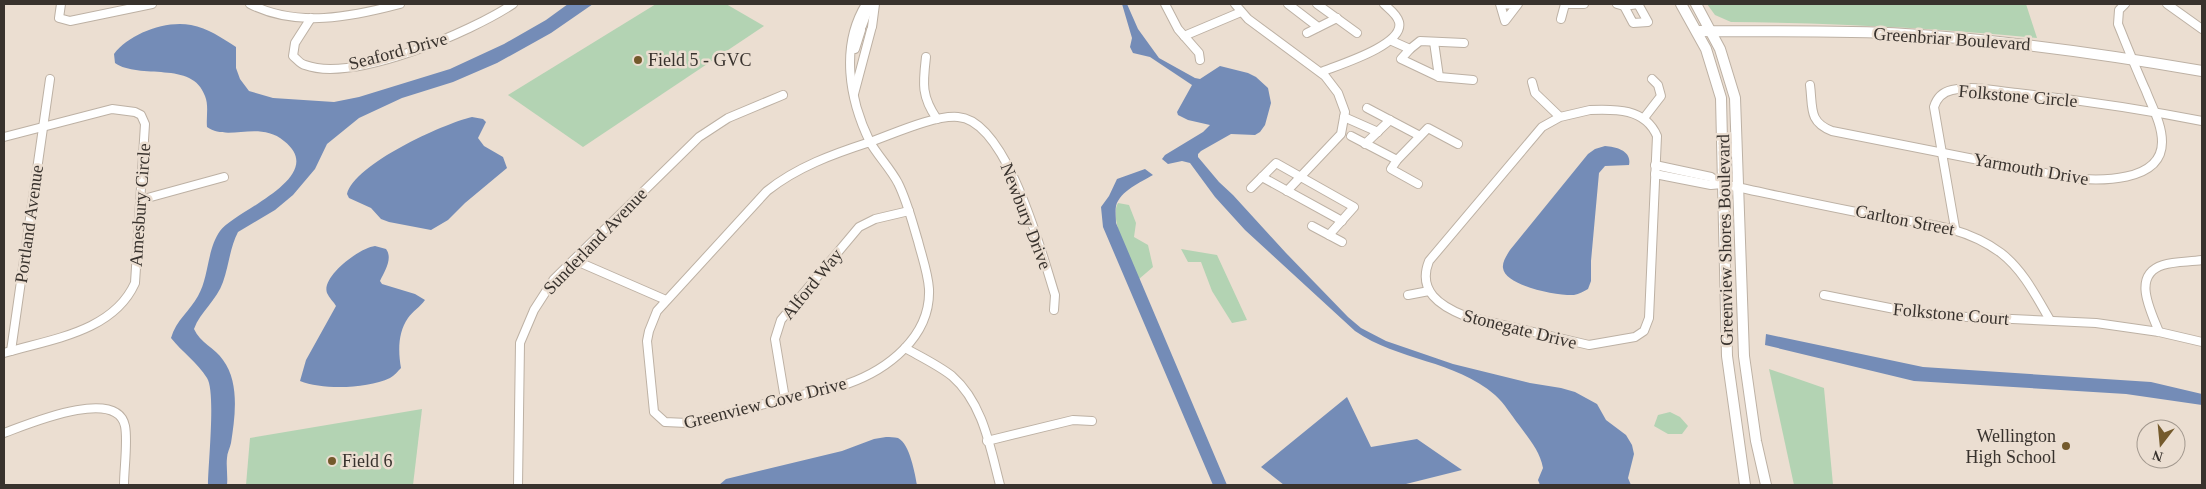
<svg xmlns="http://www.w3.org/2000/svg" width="2206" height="489" viewBox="0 0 2206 489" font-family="'Times New Roman',serif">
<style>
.green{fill:#b3d3b3}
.water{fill:#748cb7}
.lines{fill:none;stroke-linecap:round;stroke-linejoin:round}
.minor-casing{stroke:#bdb1a4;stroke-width:10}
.tertiary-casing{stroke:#bdb1a4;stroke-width:12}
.minor{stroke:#fff;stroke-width:8}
.tertiary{stroke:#fff;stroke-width:10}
.poi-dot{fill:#745a2c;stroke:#ebded1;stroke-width:2}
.labels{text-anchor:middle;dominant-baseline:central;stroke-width:5;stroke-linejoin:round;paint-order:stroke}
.street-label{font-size:18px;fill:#38322d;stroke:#ebded1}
.poi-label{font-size:18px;fill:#38322d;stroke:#ebded1;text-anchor:start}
</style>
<rect width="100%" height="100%" fill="#ebded1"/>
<!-- green -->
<g class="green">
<path d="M 656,4 L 726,4 L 764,26 L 583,147 L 508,95 Z"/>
<path d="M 1707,4 L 2026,4 L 2037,38 C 1935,28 1833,23 1731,22 L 1715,15 Z"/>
<path d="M 1118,203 L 1129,205 L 1136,223 L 1134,237 L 1148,245 L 1153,267 L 1139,279 C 1132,261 1108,220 1118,203 Z"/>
<path d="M 1181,249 L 1217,255 L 1247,320 L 1232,323 L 1212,291 L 1201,262 L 1188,262 Z"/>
<path d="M 1769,369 L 1824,388 L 1833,485 L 1794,485 Z"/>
<path d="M 422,409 L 413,485 L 246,485 L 250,438 Z"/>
<path d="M 1670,412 L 1680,417 L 1688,426 L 1682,434 L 1668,434 L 1654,426 L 1658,415 Z"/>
</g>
<!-- water -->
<g class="water">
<path d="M 568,4 L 593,4 L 551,33 L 497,63 L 453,82 L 402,98 L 359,118 L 327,144 L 315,169 L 293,195 L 275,210 L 238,232 C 230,247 229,265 223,282 C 217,300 200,312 194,329 C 200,343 215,348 223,360 C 240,383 235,417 231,443 C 230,448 227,453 227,458 C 226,467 228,476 227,485 L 208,485 C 208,464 216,392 207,378 C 197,362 182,352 171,338 C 176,320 190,311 198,296 C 209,277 207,249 220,231 C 234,211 330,177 284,141 C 259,120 228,142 207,127 C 206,117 209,106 205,96 C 193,60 139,80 115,63 L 114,54 C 129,34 165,20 191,25 C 208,28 222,38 236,47 L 236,68 L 240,79 L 249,91 L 273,98 L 334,102 L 359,97 L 450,69 L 504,44 L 546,20 Z"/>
<path d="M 1122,4 L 1127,4 L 1138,29 L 1159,58 L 1195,78 L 1200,79 L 1220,66 L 1248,73 L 1256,77 L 1268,88 L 1271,103 L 1265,125 L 1260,132 L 1255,135 L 1231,134 L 1201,151 L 1198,154 L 1198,157 L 1219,182 L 1233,195 L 1286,253 L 1348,317 L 1361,328 L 1386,341 L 1453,364 L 1530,383 L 1561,388 L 1575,392 L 1597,404 L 1606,420 L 1626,435 L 1632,445 L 1634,454 L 1628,478 L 1631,485 L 1540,485 L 1538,480 L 1543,468 C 1540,451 1529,439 1519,425 C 1511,415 1505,404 1495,395 C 1455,360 1398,361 1355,331 L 1245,230 L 1215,197 L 1190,163 L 1182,161 L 1168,164 L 1162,159 L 1165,155 L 1203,132 L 1210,125 L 1188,120 L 1178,115 L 1177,112 L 1192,85 L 1150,57 L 1133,53 L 1130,47 L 1132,38 Z"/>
<path d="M 472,117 L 483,119 L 486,122 L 478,138 L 484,146 L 503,157 L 507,168 L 465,203 L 448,220 L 431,230 L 389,222 L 381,219 L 371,208 L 349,198 L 347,194 C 355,164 442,124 472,117 Z"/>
<path d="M 1605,146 C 1617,147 1632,151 1629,165 L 1605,166 L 1599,173 L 1591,261 L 1591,281 L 1588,289 C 1584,291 1579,294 1574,295 C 1558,296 1505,286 1503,268 C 1502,262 1507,255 1510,250 L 1588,154 L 1595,149 Z"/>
<path d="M 1145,169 L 1153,175 C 1141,182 1120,191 1116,206 C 1115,211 1116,218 1116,223 L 1227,485 L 1213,485 L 1103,227 L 1101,207 L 1109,196 L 1117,179 Z"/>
<path d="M 375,246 L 386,249 C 393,258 385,271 380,281 L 382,284 L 415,294 L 425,300 C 420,307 413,311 408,318 C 398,332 398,351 401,368 C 398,371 394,376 390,378 C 366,389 323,390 300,381 L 306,360 L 336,306 C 334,302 329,298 327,293 C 321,277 359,248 375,246 Z"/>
<path d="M 1766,334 L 1923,367 L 2151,382 L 2202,394 L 2202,405 L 2126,394 L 1914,381 L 1765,345 Z"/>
<path d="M 1347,397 L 1371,447 L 1417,439 L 1462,470 L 1402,485 L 1284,485 L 1261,467 Z"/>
<path d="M 886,437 C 890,437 894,437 898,438 C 910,444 915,474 917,485 L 719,485 L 726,479 L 842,451 L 874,439 Z"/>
</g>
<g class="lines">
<defs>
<g id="minor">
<path d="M 61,4 L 59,18 L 70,21 L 152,4"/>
<path d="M 250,4 C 297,28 351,17 400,4"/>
<path d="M 866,4 C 840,46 849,99 870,142"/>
<path d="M 1165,4 L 1178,29 L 1199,53 L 1200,60"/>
<path d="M 1235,4 L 1248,19 L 1325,76 L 1338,93 L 1345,112 L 1341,134 L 1287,191"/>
<path d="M 1288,4 L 1318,27"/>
<path d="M 1317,4 L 1357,33"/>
<path d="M 1569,4 L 1584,4"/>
<path d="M 1617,4 L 1624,6"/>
<path d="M 1638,4 L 1648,22 L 1633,23 L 1624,6 Z"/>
<path d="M 2167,4 L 2202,29"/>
<path d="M 1517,5 L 1500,4 L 1505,21 L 1518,4"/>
<path d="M 311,18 L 295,43 L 293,56 C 297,59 300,64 305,65 C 353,83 471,32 513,4"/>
<path d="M 1561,19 L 1565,4"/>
<path d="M 862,26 L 870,4"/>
<path d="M 872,27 L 875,4"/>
<path d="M 1307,33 L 1337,18"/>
<path d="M 1184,36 L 1241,12"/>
<path d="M 1392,41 L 1410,49 L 1401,59 L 1439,77 L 1473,80"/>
<path d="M 1434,42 L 1439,77"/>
<path d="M 855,49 L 861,30"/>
<path d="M 1410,49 L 1420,41 L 1464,43"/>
<path d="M 926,57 C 923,83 921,96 937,119"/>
<path d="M 1321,72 C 1338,65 1405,45 1399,22 C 1397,14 1389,9 1384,4"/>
<path d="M 1532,82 L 1535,93 L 1559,116"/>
<path d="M 1810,85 C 1813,107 1808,122 1832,131 L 2070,178 C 2098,181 2162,183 2162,142 C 2162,124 2152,107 2146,91 C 2136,69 2127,46 2118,24 L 2119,10 L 2125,4"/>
<path d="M 854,94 L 871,30"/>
<path d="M 1367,108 L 1420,136"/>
<path d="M 1590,110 C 1615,109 1645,108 1657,136 L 1649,318 L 1644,331 L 1635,337 L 1589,345 L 1465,316 C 1440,306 1417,291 1429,261 L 1542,127 L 1560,117 Z"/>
<path d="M 1344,117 L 1378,132"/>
<path d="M 1644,118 L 1661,96 L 1658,85 L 1652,79"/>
<path d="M 1351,136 L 1397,160"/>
<path d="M 4,137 L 112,109 L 135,112 L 141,115 L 145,124 L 135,283 C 113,332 51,339 4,353"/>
<path d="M 870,142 C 878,156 890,168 898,183 C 907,201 912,221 918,241 C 922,257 928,273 929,289 C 931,337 887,370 847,384 L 687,423 L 665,422 L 654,412 L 647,341 L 649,331 L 657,311 L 767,191 C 797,167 833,154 870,142 Z"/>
<path d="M 870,142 C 893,134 934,115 958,117 C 1007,120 1042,254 1055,295 L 1054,310"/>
<path d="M 1365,144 L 1390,120"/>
<path d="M 1655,165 L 1711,177 L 1722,184 C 1770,194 1819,205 1867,214 C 1914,223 1961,223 2001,253 C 2023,270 2036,296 2050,320"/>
<path d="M 1655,174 L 1711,185 L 1722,184"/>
<path d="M 1262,177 L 1342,221"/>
<path d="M 1418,184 L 1391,169 L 1397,160 L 1428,128 L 1458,144"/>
<path d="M 1251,188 L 1276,163 L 1354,207 L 1329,235"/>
<path d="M 140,200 L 224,177"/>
<path d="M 1312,226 L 1342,242"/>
<path d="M 1955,228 L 1934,107 C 1937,97 1943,92 1952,90 C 1973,85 1996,91 2017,93 C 2079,100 2141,109 2202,121"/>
<path d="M 574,260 L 666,300"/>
<path d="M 1408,295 L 1429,291"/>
<path d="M 1824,295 L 1925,315 L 2096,323 L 2159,332 L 2202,342"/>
<path d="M 2159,332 C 2151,311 2131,275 2163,265 C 2175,261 2189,262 2202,260"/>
<path d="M 905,348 C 921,357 938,365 952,376 C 983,403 990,447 1000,485"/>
<path d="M 11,351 L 50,79"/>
<path d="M 785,399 L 775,339 L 781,320 L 859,227 L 875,219 L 909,211"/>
<path d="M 4,433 C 26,425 117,386 125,426 C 128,441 124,469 124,485"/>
<path d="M 987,441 L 1073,420 L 1092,421"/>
<path d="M 518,485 L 520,343 L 534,310 L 554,279 L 699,137 L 728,118 L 783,95"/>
</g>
<g id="tertiary">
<path d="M 1681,4 L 1706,49 L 1721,98 L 1727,356 L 1745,485"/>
<path d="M 1696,4 L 1720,49 L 1735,98 L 1744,356 L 1756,441 L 1766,485"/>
<path d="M 1700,31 C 1768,32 1837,30 1905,34 C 2005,40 2104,54 2202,71"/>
</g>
</defs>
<!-- minor casing -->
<use href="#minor" class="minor-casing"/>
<!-- tertiary casing -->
<use href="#tertiary" class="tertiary-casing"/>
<!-- minor -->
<use href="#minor" class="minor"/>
<!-- tertiary -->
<use href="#tertiary" class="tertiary"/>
</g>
<!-- markers -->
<g class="poi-dot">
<circle cx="638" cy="60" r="5"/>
<circle cx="2066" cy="446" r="5"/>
<circle cx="332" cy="461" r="5"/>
</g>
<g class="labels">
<!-- street labels -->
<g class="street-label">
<text transform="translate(1952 39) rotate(4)">Greenbriar Boulevard</text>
<text transform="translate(398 51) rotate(-15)">Seaford Drive</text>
<text transform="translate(2018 96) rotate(5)">Folkstone Circle</text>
<text transform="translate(2031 169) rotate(10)">Yarmouth Drive</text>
<text transform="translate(140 205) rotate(-86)">Amesbury Circle</text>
<text transform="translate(1026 216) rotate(69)">Newbury Drive</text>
<text transform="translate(1905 220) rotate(11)">Carlton Street</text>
<text transform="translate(29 224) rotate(-82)">Portland Avenue</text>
<text transform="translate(1725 240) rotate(-91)">Greenview Shores Boulevard</text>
<text transform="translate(595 241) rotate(-46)">Sunderland Avenue</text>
<text transform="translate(812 284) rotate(-51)">Alford Way</text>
<text transform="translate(1951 314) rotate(5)">Folkstone Court</text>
<text transform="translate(1520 329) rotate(14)">Stonegate Drive</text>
<text transform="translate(765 403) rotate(-14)">Greenview Cove Drive</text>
</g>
<!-- poi labels -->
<g class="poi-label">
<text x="648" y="60">Field 5 - GVC</text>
<text x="2056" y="436" text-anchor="end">Wellington<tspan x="2056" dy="21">High School</tspan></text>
<text x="342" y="461">Field 6</text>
</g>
</g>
<!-- border -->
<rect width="2206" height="489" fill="none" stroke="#38322d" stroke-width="10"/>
<!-- north arrow -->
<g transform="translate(2161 444) rotate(196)"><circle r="24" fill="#ebded1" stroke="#a3998f"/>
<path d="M0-4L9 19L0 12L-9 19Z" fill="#745a2c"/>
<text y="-8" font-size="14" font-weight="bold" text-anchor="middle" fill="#38322d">N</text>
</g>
</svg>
